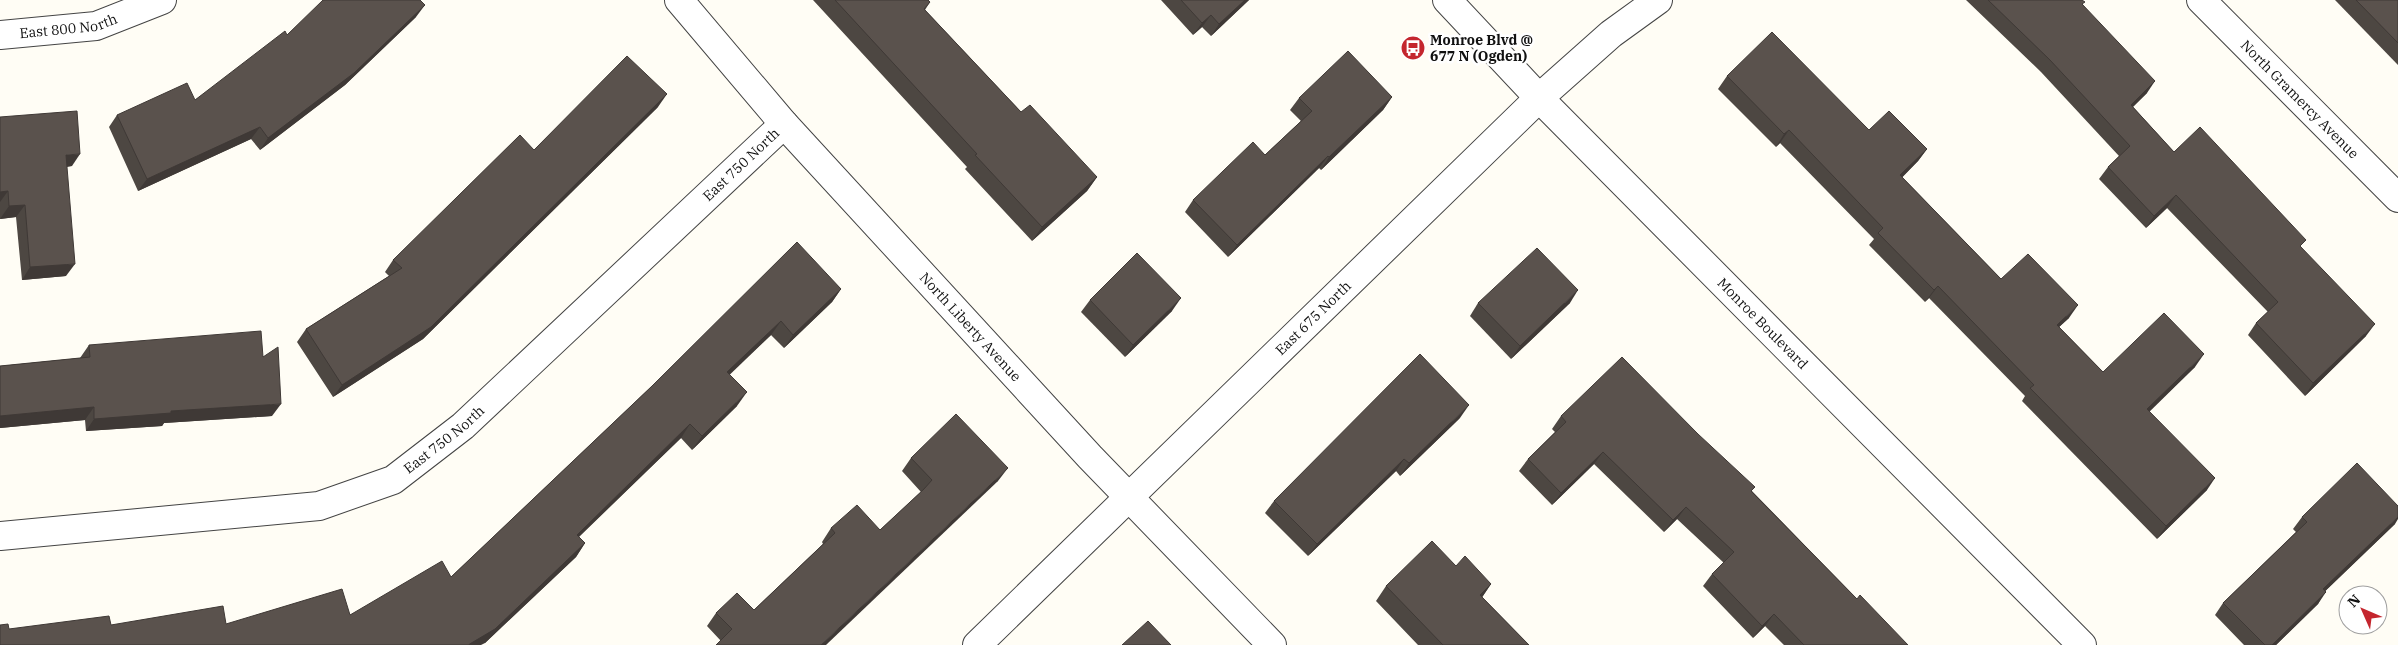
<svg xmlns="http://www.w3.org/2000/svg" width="2398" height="645" viewBox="0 0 2398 645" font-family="'IBM Plex Serif',serif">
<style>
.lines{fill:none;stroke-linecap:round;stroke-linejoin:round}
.minor-casing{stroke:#444;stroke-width:30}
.minor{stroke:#fff;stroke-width:28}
.wall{fill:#4d4742}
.shaded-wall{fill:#3f3936}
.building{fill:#5a524d;stroke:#3f3936}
.labels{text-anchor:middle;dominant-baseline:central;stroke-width:5;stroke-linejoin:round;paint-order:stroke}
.street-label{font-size:14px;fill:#111;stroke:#fff}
.poi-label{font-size:14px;font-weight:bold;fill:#111;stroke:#fff;text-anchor:start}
</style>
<rect width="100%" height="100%" fill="#fffdf5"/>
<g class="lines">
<defs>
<g id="minor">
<path id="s1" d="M 679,0 L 784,124 L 1090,457 L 1272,645"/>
<path id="s2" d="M 1447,0 L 1539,98 L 2082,645"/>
<path id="s3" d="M 2201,0 L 2398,198"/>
<path id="s4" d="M 0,35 L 96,26 L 162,0"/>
<path id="s5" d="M 0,536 L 319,506 L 393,480 L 463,426 L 784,124"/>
<path id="s6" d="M 977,645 L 1539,98 L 1611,34 L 1658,0"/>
</g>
</defs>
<!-- minor casing -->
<use href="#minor" class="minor-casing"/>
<!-- minor -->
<use href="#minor" class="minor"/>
</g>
<!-- wall -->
<g class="wall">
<path d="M 813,0 L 928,0 L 930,2 L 925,10 L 1021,112 L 1097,177 L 1087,191 L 1032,241 L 965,169 L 967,167 Z"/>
<path d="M 1161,0 L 1249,0 L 1211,36 L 1202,27 L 1193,35 Z"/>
<path d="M 1966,0 L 2082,0 L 2083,5 L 2147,93 L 2133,107 L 2174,152 L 2301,247 L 2366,336 L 2305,396 L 2248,335 L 2256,323 L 2268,312 L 2167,208 L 2146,228 L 2099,179 L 2108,167 L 2119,156 L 2041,72 Z"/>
<path d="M 2335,0 L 2398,0 L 2398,65 Z"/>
<path d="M 416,17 L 345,85 L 260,150 L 251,139 L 138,191 L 109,127 L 117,115 L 195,100 L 287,35 Z"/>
<path d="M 1727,76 L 1869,130 L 1927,149 L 1918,161 L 1902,177 L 2001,279 L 2069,318 L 2059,327 L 2103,372 L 2195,367 L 2149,411 L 2207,490 L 2157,539 L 2022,401 L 2025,396 L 1929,298 L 1925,302 L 1869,245 L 1874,239 L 1780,143 L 1776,147 L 1718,89 Z"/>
<path d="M 1392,97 L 1383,110 L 1321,170 L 1319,168 L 1228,257 L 1185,212 L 1193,200 L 1265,155 L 1301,121 L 1290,110 L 1299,98 Z"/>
<path d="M 658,107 L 423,339 L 333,397 L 297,342 L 306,329 L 389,276 L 385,272 L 393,260 L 534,150 Z"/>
<path d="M 0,117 L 72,166 L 67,167 L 66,276 L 22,280 L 16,217 L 0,219 Z"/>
<path d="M 841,289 L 832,302 L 784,348 L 771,335 L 729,374 L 737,406 L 692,450 L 681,438 L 579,537 L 585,543 L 576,557 L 485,643 L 9,629 L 111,625 L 226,624 L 350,615 L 451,577 L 652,386 Z"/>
<path d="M 1090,300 L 1172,311 L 1125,357 L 1081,312 Z"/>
<path d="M 1478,303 L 1570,303 L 1511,359 L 1470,316 Z"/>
<path d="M 89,345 L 263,357 L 272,416 L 164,423 L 162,426 L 86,431 L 85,420 L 0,428 L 0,366 L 80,358 Z"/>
<path d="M 1561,416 L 1752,491 L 1857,599 L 1908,645 L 1784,645 L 1765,626 L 1753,638 L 1703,586 L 1712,574 L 1724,563 L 1677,519 L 1664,532 L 1594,464 L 1552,505 L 1519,471 L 1528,459 L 1555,432 L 1552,429 Z"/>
<path d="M 1460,418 L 1400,476 L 1396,471 L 1308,556 L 1265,513 L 1274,501 Z"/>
<path d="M 911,458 L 998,481 L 721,641 L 707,626 L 716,613 L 754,610 L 823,544 L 822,542 L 831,528 L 880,530 L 921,492 L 902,471 Z"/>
<path d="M 2302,517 L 2395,524 L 2325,591 L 2318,604 L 2276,645 L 2244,645 L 2215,615 L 2223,603 L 2296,532 L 2293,529 Z"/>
<path d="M 1456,566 L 1491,584 L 1482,597 L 1529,645 L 1418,645 L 1376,601 L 1386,586 Z"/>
</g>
<!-- shaded-wall -->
<g class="shaded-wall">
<path d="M 1245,0 L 1249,0 L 1211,36 L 1219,24 Z"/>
<path d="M 425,5 L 416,17 L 345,85 L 260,150 L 268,138 Z"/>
<path d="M 1211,15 L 1202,27 L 1193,35 L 1202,23 Z"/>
<path d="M 2155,81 L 2147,93 L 2122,117 L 2131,105 Z"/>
<path d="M 667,94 L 658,107 L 423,339 L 333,397 L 342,385 Z"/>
<path d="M 1392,97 L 1383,110 L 1321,170 L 1329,157 Z"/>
<path d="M 260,127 L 251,139 L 138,191 L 147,179 Z"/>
<path d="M 1789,130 L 1780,143 L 1776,147 L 1784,134 Z"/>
<path d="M 1927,149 L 1918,161 L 1892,188 L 1900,175 Z"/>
<path d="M 80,154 L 72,166 L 57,167 L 66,155 Z"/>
<path d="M 1328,156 L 1319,168 L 1228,257 L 1237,245 Z"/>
<path d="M 1097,177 L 1087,191 L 1032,241 L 1042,227 Z"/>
<path d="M 8,191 L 0,202 L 0,192 Z"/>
<path d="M 2176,195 L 2167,208 L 2146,228 L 2154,216 Z"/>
<path d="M 25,205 L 16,217 L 0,219 L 9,206 Z"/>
<path d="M 75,264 L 66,276 L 22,280 L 30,267 Z"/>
<path d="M 1938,286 L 1929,298 L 1925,302 L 1934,290 Z"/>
<path d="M 841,289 L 832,302 L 784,348 L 793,335 Z"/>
<path d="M 1578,290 L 1570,303 L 1511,359 L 1520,346 Z"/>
<path d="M 1181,298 L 1172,311 L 1125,357 L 1133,345 Z"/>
<path d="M 2078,305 L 2069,318 L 2048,337 L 2057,325 Z"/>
<path d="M 781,321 L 771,335 L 718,386 L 727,372 Z"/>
<path d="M 2375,324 L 2366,336 L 2305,396 L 2313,383 Z"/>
<path d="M 2204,354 L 2195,367 L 2139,422 L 2147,409 Z"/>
<path d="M 747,392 L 737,406 L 692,450 L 702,436 Z"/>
<path d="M 281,404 L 272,416 L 164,423 L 162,426 L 86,431 L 94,419 L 171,411 Z"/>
<path d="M 1469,405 L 1460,418 L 1400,476 L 1409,463 Z"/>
<path d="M 94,407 L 85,420 L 0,428 L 0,416 Z"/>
<path d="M 690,424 L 681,438 L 567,548 L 577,535 Z"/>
<path d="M 1603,452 L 1594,464 L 1552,505 L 1561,493 Z"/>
<path d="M 1404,459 L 1396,471 L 1308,556 L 1317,544 Z"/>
<path d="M 1008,468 L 998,481 L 826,645 L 821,645 Z"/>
<path d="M 2215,478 L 2207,490 L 2157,539 L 2166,526 Z"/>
<path d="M 1686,507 L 1677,519 L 1664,532 L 1673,520 Z"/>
<path d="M 2398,517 L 2398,519 L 2395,524 L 2315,601 L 2323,589 Z"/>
<path d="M 585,543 L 576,557 L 485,643 L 481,645 L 468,645 Z"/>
<path d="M 1491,584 L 1481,599 L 1480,595 Z"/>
<path d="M 2326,592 L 2318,604 L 2276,645 L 2272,645 Z"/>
<path d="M 1774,614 L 1765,626 L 1753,638 L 1762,626 Z"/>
</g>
<!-- building -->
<g class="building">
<path d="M 323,0 L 420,0 L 425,5 L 354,73 L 268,138 L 260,127 L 147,179 L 117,115 L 187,83 L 195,100 L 285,31 L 287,35 Z"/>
<path d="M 835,0 L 928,0 L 930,2 L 924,9 L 1021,112 L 1030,105 L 1097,177 L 1042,227 L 975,155 L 977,154 Z"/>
<path d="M 1181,0 L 1245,0 L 1219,24 L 1211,15 L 1202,23 Z"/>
<path d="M 1988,0 L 2082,0 L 2085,2 L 2082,4 L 2155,81 L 2131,105 L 2174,152 L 2200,127 L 2306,240 L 2300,246 L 2375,324 L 2313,383 L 2256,323 L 2278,302 L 2176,195 L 2154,216 L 2108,167 L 2130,146 L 2050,60 Z"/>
<path d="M 2356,0 L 2398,0 L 2398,43 Z"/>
<path d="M 1772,32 L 1869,130 L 1889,111 L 1927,149 L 1900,175 L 2001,279 L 2028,254 L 2078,305 L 2057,325 L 2103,372 L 2164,313 L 2204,354 L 2147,409 L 2215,478 L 2166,526 L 2030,388 L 2034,385 L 1938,286 L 1934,290 L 1878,233 L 1883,228 L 1789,130 L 1784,134 L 1727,76 Z"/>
<path d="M 1348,51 L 1392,97 L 1329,157 L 1328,156 L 1237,245 L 1193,200 L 1253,142 L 1265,155 L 1312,111 L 1299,98 Z"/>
<path d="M 627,56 L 667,94 L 431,327 L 342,385 L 306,329 L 402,268 L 393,260 L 520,135 L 534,150 Z"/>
<path d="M 77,111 L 80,154 L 66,155 L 75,264 L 30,267 L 25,205 L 9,206 L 8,191 L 0,192 L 0,117 Z"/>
<path d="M 797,242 L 841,289 L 793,335 L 781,321 L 727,372 L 747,392 L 702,436 L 690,424 L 577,535 L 585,543 L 495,629 L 468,645 L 0,645 L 0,625 L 8,624 L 9,629 L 109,616 L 111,625 L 223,606 L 226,624 L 342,589 L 350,615 L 442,561 L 451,577 L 652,386 Z"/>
<path d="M 1537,248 L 1578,290 L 1520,346 L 1478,303 Z"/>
<path d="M 1137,253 L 1181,298 L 1133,345 L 1090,300 Z"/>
<path d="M 261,331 L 263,357 L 278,347 L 281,404 L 171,411 L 171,413 L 94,419 L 94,407 L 0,416 L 0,366 L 90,357 L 89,345 Z"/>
<path d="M 1420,354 L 1469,405 L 1409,463 L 1404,459 L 1317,544 L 1274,501 Z"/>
<path d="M 1622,357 L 1698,434 L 1755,487 L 1751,491 L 1857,599 L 1860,595 L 1908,645 L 1804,645 L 1774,614 L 1762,626 L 1712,574 L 1734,552 L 1686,507 L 1673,520 L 1603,452 L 1561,493 L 1528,459 L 1566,422 L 1561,416 Z"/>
<path d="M 956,414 L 1008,468 L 821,645 L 716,645 L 732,629 L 716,613 L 737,593 L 754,610 L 835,533 L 831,528 L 857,505 L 880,530 L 924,489 L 932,480 L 911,458 Z"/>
<path d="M 2357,463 L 2398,506 L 2398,517 L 2323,589 L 2326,592 L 2272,645 L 2265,645 L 2223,603 L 2307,522 L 2302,517 Z"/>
<path d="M 1432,541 L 1456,566 L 1465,556 L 1491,584 L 1480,595 L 1529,645 L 1443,645 L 1386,586 Z"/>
<path d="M 1148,621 L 1171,645 L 1122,645 Z"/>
</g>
<!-- icons -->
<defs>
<symbol id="bus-disc" viewBox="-11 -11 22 22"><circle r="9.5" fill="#c4262e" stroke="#fff"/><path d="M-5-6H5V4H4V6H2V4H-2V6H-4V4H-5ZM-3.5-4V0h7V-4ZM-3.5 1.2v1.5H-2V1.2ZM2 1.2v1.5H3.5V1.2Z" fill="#fff"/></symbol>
</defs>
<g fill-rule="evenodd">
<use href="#bus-disc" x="1399" y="34" width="28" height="28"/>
</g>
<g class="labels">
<!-- street labels -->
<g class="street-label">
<text stroke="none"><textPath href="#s4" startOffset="69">East 800 North</textPath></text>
<text stroke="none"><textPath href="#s3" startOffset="140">North Gramercy Avenue</textPath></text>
<text stroke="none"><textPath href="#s5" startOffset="869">East 750 North</textPath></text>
<text stroke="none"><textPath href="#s6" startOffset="469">East 675 North</textPath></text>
<text stroke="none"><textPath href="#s2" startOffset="452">Monroe Boulevard</textPath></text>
<text stroke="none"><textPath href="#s1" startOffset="438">North Liberty Avenue</textPath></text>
<text stroke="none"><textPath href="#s5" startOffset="464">East 750 North</textPath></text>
</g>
<!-- poi labels -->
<g class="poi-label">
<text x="1430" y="40">Monroe Blvd @<tspan x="1430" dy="16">677 N (Ogden)</tspan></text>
</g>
</g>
<!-- north arrow -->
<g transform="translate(2363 610) rotate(315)"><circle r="24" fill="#ffffff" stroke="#a0a0a0"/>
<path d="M0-4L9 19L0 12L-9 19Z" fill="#c4262e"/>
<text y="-8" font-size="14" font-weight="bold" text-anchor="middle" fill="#111111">N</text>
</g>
</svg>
